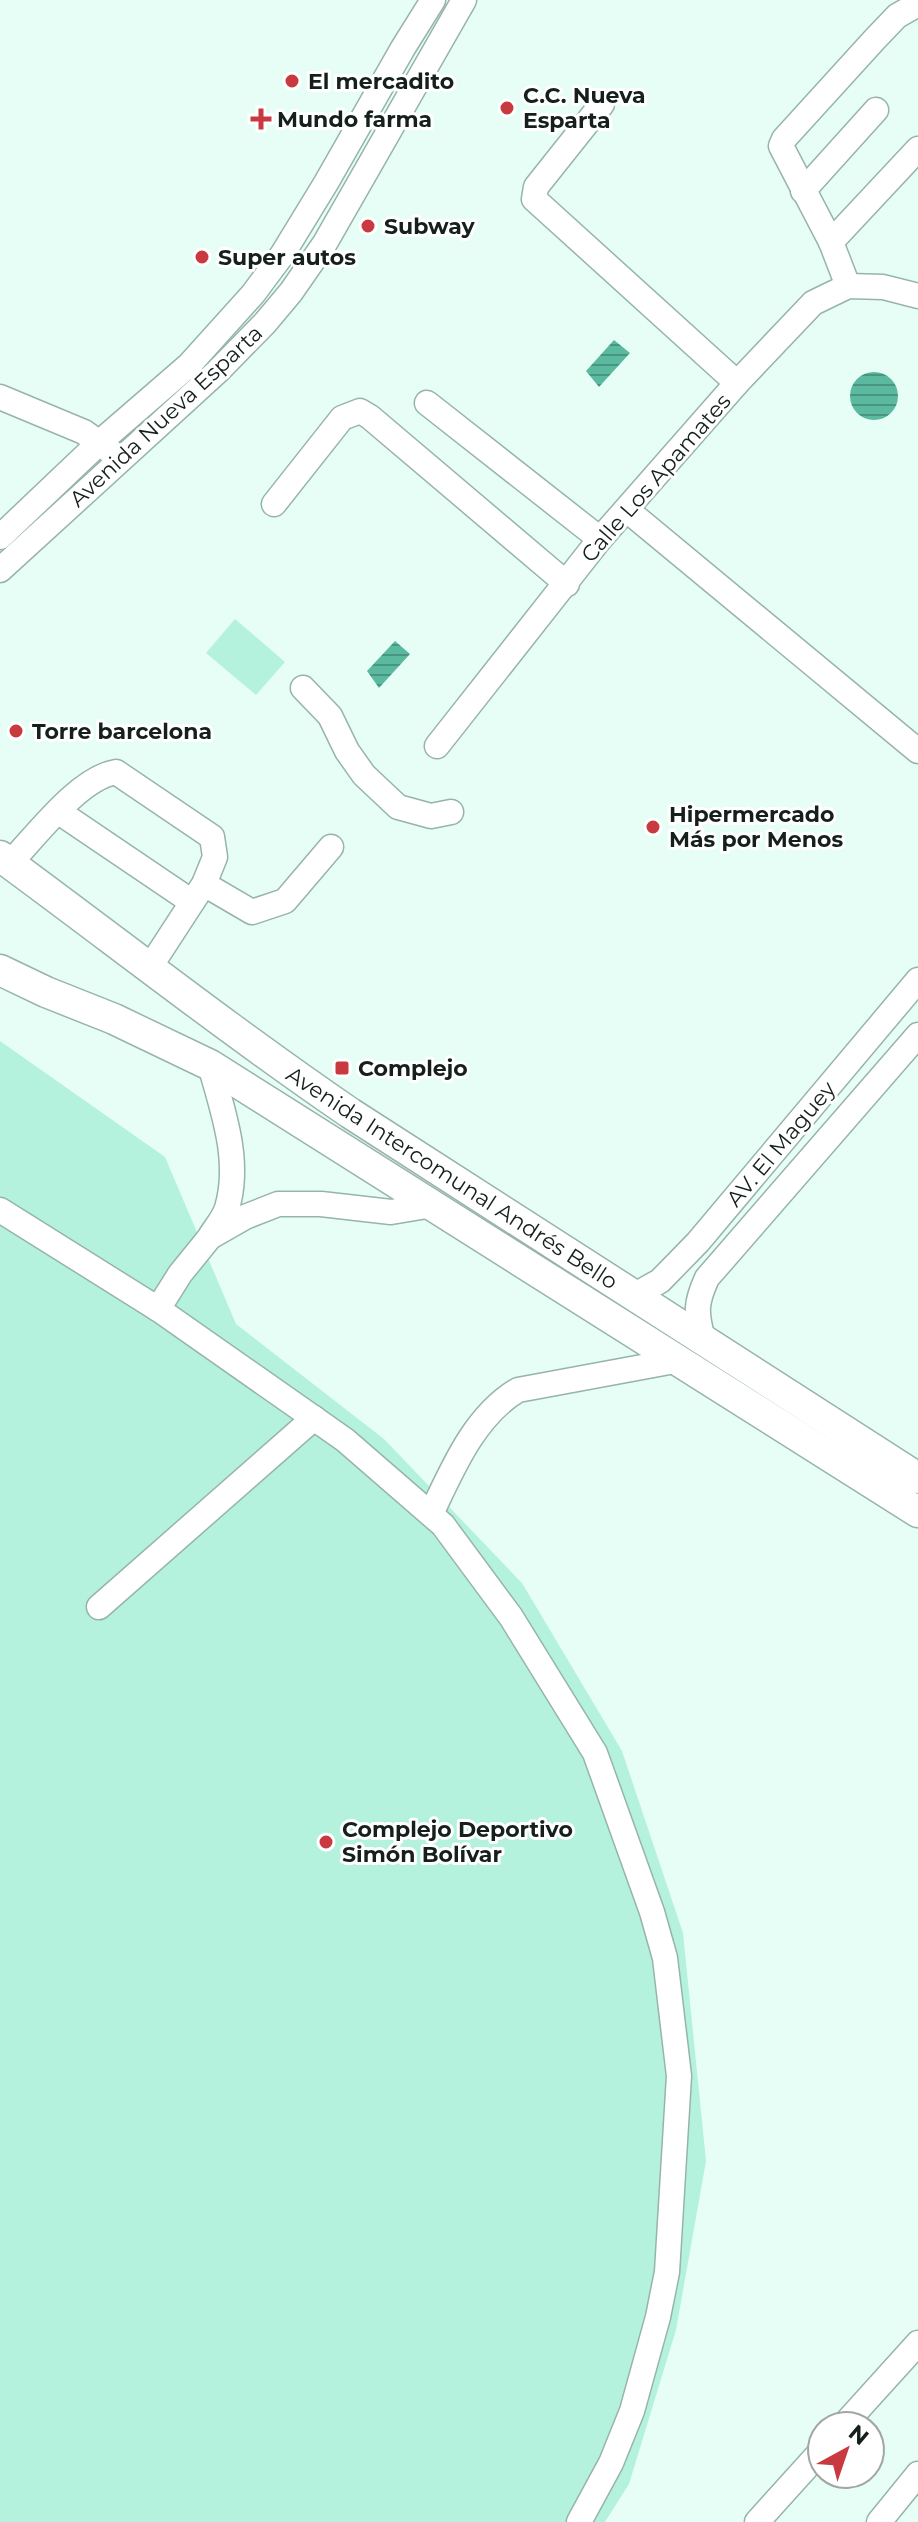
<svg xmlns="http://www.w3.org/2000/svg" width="918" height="2522" viewBox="0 0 918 2522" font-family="Montserrat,sans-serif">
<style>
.garden{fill:#b4f2de}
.water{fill:url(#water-rules)}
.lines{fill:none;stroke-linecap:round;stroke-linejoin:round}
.minor-casing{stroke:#97b4aa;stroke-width:27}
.major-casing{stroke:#97b4aa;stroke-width:33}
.minor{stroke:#fff;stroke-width:24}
.major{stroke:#fff;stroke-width:30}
.poi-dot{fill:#c93940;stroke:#fff;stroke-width:3}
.labels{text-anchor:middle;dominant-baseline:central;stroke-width:6;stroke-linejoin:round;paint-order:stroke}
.poi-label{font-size:22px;font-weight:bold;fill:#15201d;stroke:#fff;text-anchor:start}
.street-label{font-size:22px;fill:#15201d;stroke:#fff}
</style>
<defs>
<pattern id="water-rules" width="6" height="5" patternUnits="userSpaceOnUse" patternTransform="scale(2)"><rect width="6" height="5" fill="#5ab99e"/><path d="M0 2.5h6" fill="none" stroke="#499680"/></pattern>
</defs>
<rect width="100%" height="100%" fill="#e6fef6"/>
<!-- garden -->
<g class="garden">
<path d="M 235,619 L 285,662 L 256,695 L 206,653 Z"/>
<path d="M 0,1041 L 165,1157 L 236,1324 L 384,1439 L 522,1583 L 622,1751 L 683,1933 L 706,2161 L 676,2330 L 629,2484 L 605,2522 L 0,2522 Z"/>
</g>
<!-- water -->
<g class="water">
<path d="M 614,340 L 630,353 L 599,387 L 586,371 Z"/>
<circle cx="874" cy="396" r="24"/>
<path d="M 395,641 L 410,654 L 379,688 L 367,671 Z"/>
</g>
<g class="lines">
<defs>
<g id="minor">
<path d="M 602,104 L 536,187 L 534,199 L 737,383"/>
<path d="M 803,191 L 876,110"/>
<path d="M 831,242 L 918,149"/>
<path d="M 848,286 L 831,242 L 781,146 L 784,139 L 875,39 L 897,16 L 918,4"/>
<path d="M 0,397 L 84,432 L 110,451"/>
<path d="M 427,403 L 600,539"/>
<path d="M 274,504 L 342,418 L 360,411 L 370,417 L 567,584"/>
<path d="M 627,510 L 918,751"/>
<path d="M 0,537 L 100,442 L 189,365 L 253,294 L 282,255 L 326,183 L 403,48 L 433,0"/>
<path d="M 0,570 L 218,371 L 265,323 L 291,292 L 325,243 L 464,0"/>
<path d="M 303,688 L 330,716 L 347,751 L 364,775 L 398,807 L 431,816 L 451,812"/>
<path d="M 437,746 L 600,539 L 737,383 L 813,303 L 848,286 L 883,287 L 918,296"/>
<path d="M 59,812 L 192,902"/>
<path d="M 10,863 C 36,836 79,778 116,772 L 212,837 L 215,857 L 204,884 L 150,967"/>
<path d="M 204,884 L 252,912 L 285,901 L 331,847"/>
<path d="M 210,1065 C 223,1111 241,1161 227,1208 C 224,1218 216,1227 211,1235"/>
<path d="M 0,1210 L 158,1309 L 345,1440 L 443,1525 L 511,1617 L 595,1753 L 652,1912 L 665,1958 L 679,2076 L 667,2272 L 658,2317 L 632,2411 L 611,2463 L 579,2522"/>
<path d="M 633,1296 L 660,1281 L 698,1242 L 918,980"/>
<path d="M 158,1309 L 180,1274 L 210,1237 L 245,1217 L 278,1204 L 321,1204 L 391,1212 L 433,1205"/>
<path d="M 703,1340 C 696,1313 695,1304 707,1278 L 918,1035"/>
<path d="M 431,1514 C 452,1470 474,1416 518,1390 L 680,1360"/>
<path d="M 99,1607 L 314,1418"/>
<path d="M 843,2426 L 918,2343"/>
<path d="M 757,2522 L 822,2450"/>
<path d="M 879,2522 L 918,2474"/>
</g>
<g id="major">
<path d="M 0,856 C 117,942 230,1031 350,1113 L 918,1478"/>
<path d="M 0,970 L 46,992 L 114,1019 L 210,1065 L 918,1512"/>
</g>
</defs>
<!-- minor casing -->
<use href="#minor" class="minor-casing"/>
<!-- major casing -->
<use href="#major" class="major-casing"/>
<!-- minor -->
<use href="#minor" class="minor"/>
<!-- major -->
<use href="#major" class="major"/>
</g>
<!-- markers -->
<g class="poi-dot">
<circle cx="292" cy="81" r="8"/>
<circle cx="507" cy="108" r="8"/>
<path d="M257 107h8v8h8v8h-8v8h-8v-8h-8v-8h8z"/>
<circle cx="368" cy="226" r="8"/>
<circle cx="202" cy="257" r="8"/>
<circle cx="16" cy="731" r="8"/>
<circle cx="653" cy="827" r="8"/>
<rect x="334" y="1060" width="16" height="16" rx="4"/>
<circle cx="326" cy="1842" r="8"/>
</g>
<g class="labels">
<!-- poi labels -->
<g class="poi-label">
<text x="308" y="81">El mercadito</text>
<text x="523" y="95">C.C. Nueva<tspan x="523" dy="25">Esparta</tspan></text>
<text x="277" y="119">Mundo farma</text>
<text x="384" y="226">Subway</text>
<text x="218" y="257">Super autos</text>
<text x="32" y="731">Torre barcelona</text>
<text x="669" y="814">Hipermercado<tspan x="669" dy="25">Más por Menos</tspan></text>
<text x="358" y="1068">Complejo</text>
<text x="342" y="1829">Complejo Deportivo<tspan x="342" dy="25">Simón Bolívar</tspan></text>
</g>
<!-- street labels -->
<g class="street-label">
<text transform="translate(166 416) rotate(-43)">Avenida Nueva Esparta</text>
<text transform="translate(656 478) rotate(-49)">Calle Los Apamates</text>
<text transform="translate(781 1144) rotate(-50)">AV. El Maguey</text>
<text transform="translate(452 1178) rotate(33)">Avenida Intercomunal Andrés Bello</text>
</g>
</g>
<!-- north arrow -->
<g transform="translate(846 2450) rotate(40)"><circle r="38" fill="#ffffff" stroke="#a1a6a5" stroke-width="2"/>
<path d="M0-6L14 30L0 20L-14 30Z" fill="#c93940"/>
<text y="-12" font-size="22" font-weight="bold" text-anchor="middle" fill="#15201d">N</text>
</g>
</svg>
